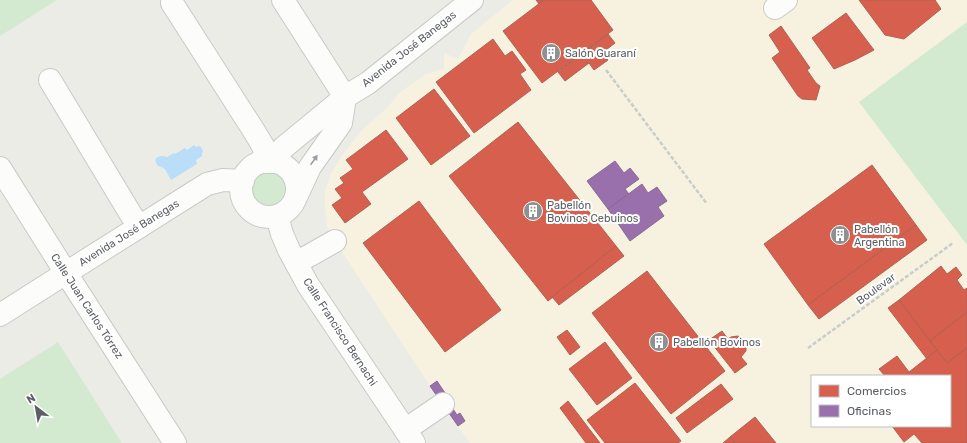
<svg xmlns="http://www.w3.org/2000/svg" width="967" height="443" viewBox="0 0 967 443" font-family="Rubik,sans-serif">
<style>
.commercial{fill:#f6f2df;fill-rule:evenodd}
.green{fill:#d3ead1}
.water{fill:#baddf8}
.shops{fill:#d6604d;stroke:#b16054}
.offices{fill:#9970ab;stroke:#876b96}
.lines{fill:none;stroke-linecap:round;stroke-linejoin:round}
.minor-casing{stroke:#c9c9c9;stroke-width:24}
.path{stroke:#c8cdca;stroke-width:2.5;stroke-dasharray:4 2;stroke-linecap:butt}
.minor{stroke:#fcfcfb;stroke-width:22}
.oneway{fill:#9c9ea1}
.labels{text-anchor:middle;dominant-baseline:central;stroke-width:4;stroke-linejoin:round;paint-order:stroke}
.street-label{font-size:11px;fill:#5c6065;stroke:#fff}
.poi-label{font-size:11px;fill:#5c6065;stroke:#fff;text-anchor:start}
</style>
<rect width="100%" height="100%" fill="#ecece7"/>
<!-- commercial -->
<path class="commercial" d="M 513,0 L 967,0 L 967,443 L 470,443 L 430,386 L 335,241 L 327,226 L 325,209 L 325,191 L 331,174 L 342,155 L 363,129 L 388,107 L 399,93 L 426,74 L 444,69 L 444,53 L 458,59 L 471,34 ZM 812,376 L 950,376 L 950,426 L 812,426 Z"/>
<!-- green -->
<g class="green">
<path d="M 0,0 L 57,0 L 0,36 Z"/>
<path d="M 967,22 L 967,245 L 859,102 Z"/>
<circle cx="269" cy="190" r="19"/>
<path d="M 58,342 L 122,443 L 0,443 L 0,379 Z"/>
</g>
<!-- water -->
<path class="water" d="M 194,145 L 196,147 L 199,146 L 201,147 L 203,151 L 202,154 L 202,156 L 196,160 L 197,164 L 171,180 L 165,169 C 159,165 157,168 155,159 C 159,156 162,155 167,157 L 174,153 L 175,154 L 185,148 L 187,150 Z"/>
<!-- shops -->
<g class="shops">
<path d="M 536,0 L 544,0 L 539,4 Z"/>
<path d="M 544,0 L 591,0 L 613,30 L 542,83 L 503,31 Z"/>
<path d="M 859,0 L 935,0 L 941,9 L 904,39 L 885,35 Z"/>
<path d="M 846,13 L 874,50 L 855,60 L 834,69 L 812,38 Z"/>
<path d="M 781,26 L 810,68 L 807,70 L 816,83 L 820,86 L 816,100 L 802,99 L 798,96 L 772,58 L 780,52 L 769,35 Z"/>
<path d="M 608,34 L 615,43 L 602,53 L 608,60 L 594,70 L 589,63 L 565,81 L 558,72 Z"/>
<path d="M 493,39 L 505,56 L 512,51 L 526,70 L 520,74 L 531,90 L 474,133 L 436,82 Z"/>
<path d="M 434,89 L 470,136 L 431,165 L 396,118 Z"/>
<path d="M 518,122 L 616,246 L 548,301 L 449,176 Z"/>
<path d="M 386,130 L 408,159 L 362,192 L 371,204 L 345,223 L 332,205 L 342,198 L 335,189 L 344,183 L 340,178 L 353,169 L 346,160 Z"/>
<path d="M 872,165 L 916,225 L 808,305 L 764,244 Z"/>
<path d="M 419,201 L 501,310 L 445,352 L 363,243 Z"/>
<path d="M 916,225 L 927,240 L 819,319 L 808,305 Z"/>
<path d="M 616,246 L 624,256 L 559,305 L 552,297 Z"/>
<path d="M 941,266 L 947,274 L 956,267 L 962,275 L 957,280 L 964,290 L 967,288 L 967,312 L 930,341 L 899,300 Z"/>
<path d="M 647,271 L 725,371 L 671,414 L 592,313 Z"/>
<path d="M 899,300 L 937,350 L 927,359 L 888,308 Z"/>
<path d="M 967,312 L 967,348 L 947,363 L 930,341 Z"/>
<path d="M 567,330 L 580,347 L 570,355 L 557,337 Z"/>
<path d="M 722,331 L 728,339 L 731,337 L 738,336 L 741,338 L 746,343 L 746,351 L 741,357 L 747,364 L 735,373 L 709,340 Z"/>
<path d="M 605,342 L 632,378 L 597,405 L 569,369 Z"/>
<path d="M 967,348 L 967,443 L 922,443 L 914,434 L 904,442 L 892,426 L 950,426 L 950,376 L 885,376 L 879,369 L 897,356 L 909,372 L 937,350 L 947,363 Z"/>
<path d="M 635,383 L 681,441 L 678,443 L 605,443 L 587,420 Z"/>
<path d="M 721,384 L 733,399 L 687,433 L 676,418 Z"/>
<path d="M 568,401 L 600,443 L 586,443 L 560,408 Z"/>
<path d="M 755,417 L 776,443 L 735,443 L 730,437 Z"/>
<path d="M 730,437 L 735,443 L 723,443 Z"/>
</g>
<!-- offices -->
<g class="offices">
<path d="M 615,161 L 624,173 L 630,168 L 639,179 L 625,189 L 629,194 L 608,209 L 587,181 Z"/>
<path d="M 642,184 L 648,193 L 657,187 L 667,201 L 658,207 L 664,216 L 630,241 L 608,209 Z"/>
<path d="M 437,381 L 445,393 L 443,394 L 457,415 L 460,413 L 465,421 L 458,426 L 430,386 Z"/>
</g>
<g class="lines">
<defs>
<g id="minor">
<path d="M 283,0 L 345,97"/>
<path d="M 172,3 L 254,131 L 263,146 L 267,162"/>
<path d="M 775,8 L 786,0"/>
<path d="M 50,80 L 130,213 L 139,227"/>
<circle cx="269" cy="189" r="28"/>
<path d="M 273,162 L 283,148 L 345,97 L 368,83 L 472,0"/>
<path d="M 0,168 L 66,273 L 175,443"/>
<path d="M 297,195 L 310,167 L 341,123 L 345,97"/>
<path d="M 277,216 L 282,234 L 289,250 L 308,285 L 414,443"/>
<path d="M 296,263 L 335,241"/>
<path d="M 0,315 L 66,273 L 207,184 L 223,180 L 243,181"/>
<path d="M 405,430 L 443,404"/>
</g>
</defs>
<!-- minor casing -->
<use href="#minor" class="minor-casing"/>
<!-- path -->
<g class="path">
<path d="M 606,70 L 707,204"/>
<path d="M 808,348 L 953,243"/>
</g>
<!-- minor -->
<use href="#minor" class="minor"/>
</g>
<!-- one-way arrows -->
<defs><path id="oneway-solid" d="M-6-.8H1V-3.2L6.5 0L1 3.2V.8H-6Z"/></defs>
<use class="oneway" href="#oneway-solid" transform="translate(314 160) rotate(-55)"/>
<!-- icons -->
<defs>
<symbol id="building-disc" viewBox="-11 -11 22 22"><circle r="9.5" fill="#8e9192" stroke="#fff"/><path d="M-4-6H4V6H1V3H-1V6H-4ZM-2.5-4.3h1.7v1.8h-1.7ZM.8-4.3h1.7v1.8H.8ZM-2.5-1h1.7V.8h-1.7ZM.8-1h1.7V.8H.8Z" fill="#fff"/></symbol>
</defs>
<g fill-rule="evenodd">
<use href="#building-disc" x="540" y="42" width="22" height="22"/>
<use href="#building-disc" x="522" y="200" width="22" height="22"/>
<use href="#building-disc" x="829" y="224" width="22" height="22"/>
<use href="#building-disc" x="648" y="331" width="22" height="22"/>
</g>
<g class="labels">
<!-- street labels -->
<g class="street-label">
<text transform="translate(409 49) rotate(-38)">Avenida José Banegas</text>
<text transform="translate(129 233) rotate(-32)">Avenida José Banegas</text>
<text transform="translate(876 289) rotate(-36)">Boulevar</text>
<text transform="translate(87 306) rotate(57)">Calle Juan Carlos Tórrez</text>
<text transform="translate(340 332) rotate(57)">Calle Francisco Bernachi</text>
</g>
<!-- poi labels -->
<g class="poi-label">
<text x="565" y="53">Salón Guaraní</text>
<text x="547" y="205">Pabellón<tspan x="547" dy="13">Bovinos Cebuinos</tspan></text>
<text x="854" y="229">Pabellón<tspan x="854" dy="13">Argentina</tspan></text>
<text x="673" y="342">Pabellón Bovinos</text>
</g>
</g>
<!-- legend -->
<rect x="811" y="375" width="140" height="52" fill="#ffffff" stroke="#bebfc1"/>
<rect x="819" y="385" width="20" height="12" fill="#d6604d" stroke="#bebfc1"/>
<text x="847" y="395" font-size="12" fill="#5c6065">Comercios</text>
<rect x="819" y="405" width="20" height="12" fill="#9970ab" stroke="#bebfc1"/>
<text x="847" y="415" font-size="12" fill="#5c6065">Oficinas</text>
<!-- north arrow -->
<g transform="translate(36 407) rotate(329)" stroke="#ffffff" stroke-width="3" paint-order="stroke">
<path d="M0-3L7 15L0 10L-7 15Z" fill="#5c6065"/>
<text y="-6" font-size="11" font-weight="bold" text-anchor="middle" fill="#5c6065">N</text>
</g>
</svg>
